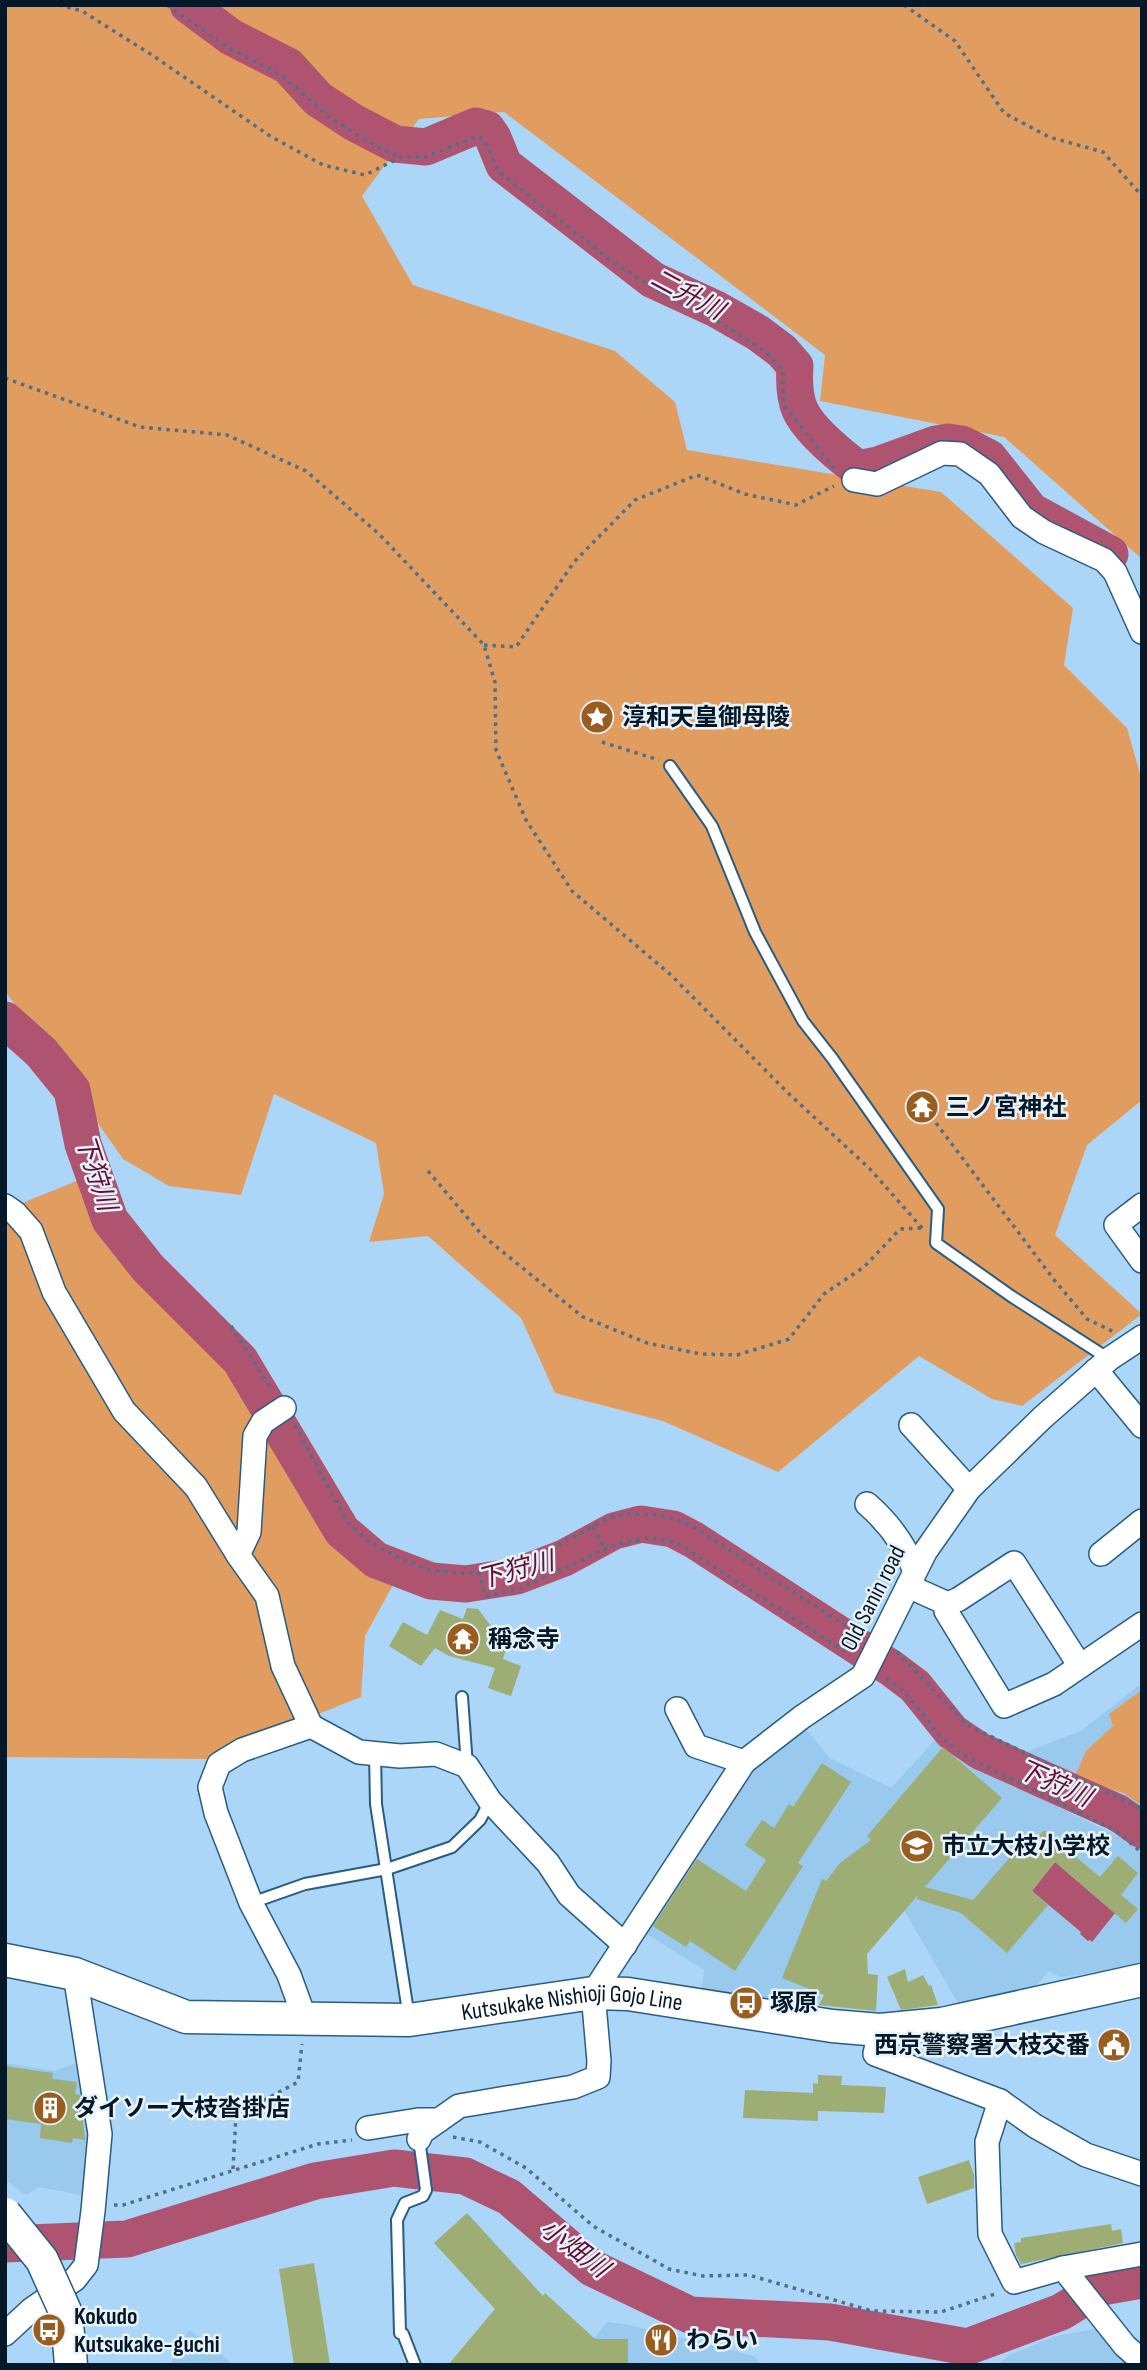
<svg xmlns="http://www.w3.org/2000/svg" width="1147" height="2370" viewBox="0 0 1147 2370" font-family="'Sofia Sans Condensed','Noto Sans JP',sans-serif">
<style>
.built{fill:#99c9ed}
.green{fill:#e19d5f}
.water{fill:#ae5471}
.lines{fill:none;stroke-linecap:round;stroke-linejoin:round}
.river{stroke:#ae5471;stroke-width:37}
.building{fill:#9dad74}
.lane-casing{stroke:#295d81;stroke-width:14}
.street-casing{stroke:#295d81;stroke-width:26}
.secondary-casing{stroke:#295d81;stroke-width:35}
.path{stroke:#516f86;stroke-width:3.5;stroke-dasharray:3.5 5;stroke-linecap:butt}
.lane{stroke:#fff;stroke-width:10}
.street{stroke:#fff;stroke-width:23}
.secondary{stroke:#fff;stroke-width:32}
.secondary-bridge-casing{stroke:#295d81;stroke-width:35;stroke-linecap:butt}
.secondary-bridge{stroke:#fff;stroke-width:32}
.labels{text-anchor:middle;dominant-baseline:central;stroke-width:5;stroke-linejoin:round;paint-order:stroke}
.poi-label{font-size:24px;font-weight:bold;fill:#041827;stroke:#e8f2fb;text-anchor:start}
.street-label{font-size:24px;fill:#041827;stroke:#e8f2fb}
.water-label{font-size:26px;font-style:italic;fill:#651033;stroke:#e8f2fb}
</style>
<rect width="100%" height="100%" fill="#abd6f7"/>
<!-- built -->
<g class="built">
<path d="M 1142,1683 L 1142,1809 L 1122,1795 L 1072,1780 L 1058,1807 L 1127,1841 L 1142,1851 L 1142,1967 L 1123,1974 L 1106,1971 L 1060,1977 L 1049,1971 L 1028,1995 L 962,2010 L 894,1893 L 847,1928 L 812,2017 L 701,1997 L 704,1970 L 645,1933 L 757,1760 L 802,1725 L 830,1758 L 891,1788 L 937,1738 L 1029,1792 L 1042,1765 L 1024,1753 L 1082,1730 Z"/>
<path d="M 5,2063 L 55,2071 L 76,2063 L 86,2109 L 89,2147 L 88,2166 L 81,2195 L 39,2187 L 26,2195 L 5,2180 Z"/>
<path d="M 607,2322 L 630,2325 L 754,2356 L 762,2365 L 560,2365 L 593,2339 Z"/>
<path d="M 1099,2328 L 1140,2365 L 997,2365 L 1010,2355 L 1052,2337 Z"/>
<path d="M 189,2330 L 216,2349 L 233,2365 L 170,2365 Z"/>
</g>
<!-- green -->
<g class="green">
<path d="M 5,5 L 1142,5 L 1142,559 L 1004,437 L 820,401 L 825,355 L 504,112 L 419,119 L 362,196 L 413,285 L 615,351 L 675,402 L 687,450 L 941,492 L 1073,608 L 1064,665 L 1127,728 L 1142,781 L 1142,1100 L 1087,1145 L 1055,1235 L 1142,1314 L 1022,1406 L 992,1399 L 919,1356 L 778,1472 L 663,1421 L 555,1393 L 521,1318 L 428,1236 L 369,1242 L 384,1194 L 376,1143 L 274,1094 L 241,1195 L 169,1186 L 123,1159 L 5,991 Z"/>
<path d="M 79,1180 L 394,1583 L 365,1636 L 361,1697 L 206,1759 L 5,1757 L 5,1210 Z"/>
<path d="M 1142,1690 L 1142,1806 L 1124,1793 L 1074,1778 L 1086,1751 L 1113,1726 L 1109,1714 Z"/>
</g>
<!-- water -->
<path class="water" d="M 1055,1862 L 1115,1913 L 1092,1942 L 1090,1940 L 1088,1941 L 1080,1934 L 1081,1932 L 1032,1891 Z"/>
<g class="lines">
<!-- river -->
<g class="river">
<path d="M 188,5 L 231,37 L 288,66 L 318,99 L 353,122 L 395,144 L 426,147 L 476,126 L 487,129 L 493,138 L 504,165 L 653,280 L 716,309 L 758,333 L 782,351 L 795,366 C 794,380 794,396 800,410 C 809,430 841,456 858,469 L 878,465 L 936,444 L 948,442 L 962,444 L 989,458 L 1031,511 L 1110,554"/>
<path d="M 5,1020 L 41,1052 L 72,1090 L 83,1144 L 110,1220 L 148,1268 L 240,1360 L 342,1531 L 376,1560 L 431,1581 L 466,1584 L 517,1576 L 564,1558 L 614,1531 L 641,1524 L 673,1529 L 694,1540 L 891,1668 L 915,1686 L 952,1732 L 980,1751 L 1118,1813 L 1142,1830"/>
<path d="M 5,2244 L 127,2239 L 315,2181 L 394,2168 L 465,2176 L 509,2197 L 592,2268 L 690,2315 L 830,2322 L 967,2347 L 1061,2312 L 1102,2287 L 1142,2280"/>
</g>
</g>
<!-- building -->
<g class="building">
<path d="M 923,1095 L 934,1109 L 921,1118 L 911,1105 Z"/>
<path d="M 467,1608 L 478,1609 L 491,1626 L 511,1632 L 503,1659 L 521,1666 L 511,1696 L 488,1688 L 495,1668 L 449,1656 L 435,1648 L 421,1666 L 389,1646 L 403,1622 L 427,1635 L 440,1610 L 463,1619 Z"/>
<path d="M 943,1747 L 1002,1798 L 925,1887 L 973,1900 L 1024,1841 L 1030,1846 L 1044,1830 L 1100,1877 L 1118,1856 L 1138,1873 L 1121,1895 L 1138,1909 L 1126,1923 L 1055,1862 L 1032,1891 L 1048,1905 L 1007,1953 L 961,1913 L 917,1899 L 918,1895 L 867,1954 L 868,1974 L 878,1975 L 876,2011 L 819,2005 L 824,1995 L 782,1978 L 822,1879 L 826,1881 L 840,1863 L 871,1840 L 867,1836 Z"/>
<path d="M 822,1763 L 851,1782 L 798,1863 L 803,1866 L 735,1971 L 690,1941 L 686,1947 L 653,1926 L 697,1859 L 746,1891 L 766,1860 L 745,1845 L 762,1820 L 774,1828 L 789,1804 L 793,1807 Z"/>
<path d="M 905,1969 L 908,1982 L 923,1975 L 929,1986 L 931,1985 L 938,2005 L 901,2010 L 887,1977 Z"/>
<path d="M 5,2066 L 53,2073 L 52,2079 L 77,2082 L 75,2094 L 80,2095 L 85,2140 L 73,2138 L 72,2143 L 40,2138 L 41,2124 L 5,2119 Z"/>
<path d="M 818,2075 L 842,2076 L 841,2085 L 886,2087 L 884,2113 L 818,2111 L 818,2121 L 743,2118 L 745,2090 L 813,2093 L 813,2083 L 818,2084 Z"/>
<path d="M 969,2160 L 974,2175 L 974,2188 L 927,2204 L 918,2177 Z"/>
<path d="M 467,2213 L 543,2296 L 545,2293 L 595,2339 L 628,2339 L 628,2365 L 448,2365 L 495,2309 L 434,2243 Z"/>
<path d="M 1111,2224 L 1112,2231 L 1121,2229 L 1123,2243 L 1021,2264 L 1016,2255 L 1014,2243 L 1021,2242 L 1021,2238 Z"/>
<path d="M 314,2263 L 330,2365 L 294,2365 L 279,2269 Z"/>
</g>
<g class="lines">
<defs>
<g id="lane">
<path d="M 670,766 L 712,826 L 755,932 L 803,1021 L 832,1058 L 938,1209 L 936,1243 L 1011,1296 L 1109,1359"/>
<path d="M 462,1697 L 467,1766"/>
<path d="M 375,1754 L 376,1804 L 409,2018"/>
<path d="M 251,1903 L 305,1884 L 387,1869 L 452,1847 L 480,1820 L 490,1801"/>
<path d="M 415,2365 L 403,2334 L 400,2333 L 397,2220 L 405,2203 L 423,2196 L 426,2190 L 419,2139"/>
</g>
<g id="street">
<path d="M 854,480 L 877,484 L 942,453 L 960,454 L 989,474 L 1022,517 L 1044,532 L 1104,560 L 1115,572 L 1142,632"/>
<path d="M 1142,1205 L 1116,1225 L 1142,1261"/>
<path d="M 5,1206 L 15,1213 L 31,1231 L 54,1292 L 124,1411 L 196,1487 L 238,1555 L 267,1596 L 283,1666 L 311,1726"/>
<path d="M 1096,1370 L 1142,1426"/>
<path d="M 911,1425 L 969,1489"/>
<path d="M 867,1504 C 889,1523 904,1543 915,1571"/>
<path d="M 1101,1554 L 1142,1521"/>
<path d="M 238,1555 L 249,1532 L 255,1436 L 263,1422 L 284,1408"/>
<path d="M 908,1586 L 948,1604 L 946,1611 L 1004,1706 L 1054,1684 L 1142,1624"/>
<path d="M 948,1604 L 959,1599 L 1014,1563 L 1080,1666"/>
<path d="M 677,1709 L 696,1746 L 744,1762"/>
<path d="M 305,2019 L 289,1975 L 251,1903 L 216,1813 L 210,1787 L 219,1764 L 242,1750 L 311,1726 L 359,1752 L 400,1756 L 436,1754 L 467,1766 L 490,1801 L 548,1863 L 569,1895 L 625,1945"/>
<path d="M 880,2030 L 875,2054 L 1000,2101 L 1035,2126 L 1086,2155 L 1142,2174"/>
<path d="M 1000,2101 L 987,2142 L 990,2234 L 1014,2282 L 1063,2268 L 1125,2346 L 1142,2361"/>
<path d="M 368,2128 L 418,2120 L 439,2120"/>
<path d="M 419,2139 L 422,2132 L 459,2106 L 573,2087 L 598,2077 L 599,2061 L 593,1993 L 744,1762 L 802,1717 L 863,1676 L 925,1552 L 969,1489 L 1042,1418 L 1109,1359 L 1142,1337"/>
<path d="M 1063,2268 L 1142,2254"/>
<path d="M 5,2334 L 31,2310 L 75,2279 L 86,2265 L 93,2211 L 100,2134 L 75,1974"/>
</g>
<g id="secondary">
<path id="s1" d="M 5,1960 L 75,1974 L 186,2017 L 409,2020 L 593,1993 L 628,1994 L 832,2026 L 880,2030 L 942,2024 L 1142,1980"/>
<path d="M 69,2341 L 71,2365"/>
</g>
</defs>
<!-- lane casing -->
<use href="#lane" class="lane-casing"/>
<!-- street casing -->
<use href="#street" class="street-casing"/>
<!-- secondary casing -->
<use href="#secondary" class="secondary-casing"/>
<!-- path -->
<g class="path">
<path d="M 59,5 L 82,11 L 152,55 L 270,136 L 323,165 L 365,175 L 401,157 L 425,157 L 478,136 L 487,145 L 498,171 L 614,263 L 676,302 L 716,320 L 766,352 L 783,370 L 783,404 L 833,467 L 837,470"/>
<path d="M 167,5 L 226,46 L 281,75 L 332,119 L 381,149 L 401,157"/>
<path d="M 904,5 L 955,41 L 1004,113 L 1049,137 L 1103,152 L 1142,196"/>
<path d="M 5,378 L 140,427 L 227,435 L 306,471 L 379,534 L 484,645 L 495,682 L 496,750 L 526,820 L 572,891 L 672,976 L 788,1093 L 870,1169 L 923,1229"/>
<path d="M 484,645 L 516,647 L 574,562 L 635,500 L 697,475 L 745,494 L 796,505 L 834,486"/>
<path d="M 602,742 L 659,760"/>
<path d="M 936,1123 L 1055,1281 L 1087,1319 L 1114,1332"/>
<path d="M 428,1171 L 482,1235 L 583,1317 L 647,1343 L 701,1354 L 737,1355 L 789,1339 L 824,1294 L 864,1267 L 900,1229 L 922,1228"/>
<path d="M 231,1326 L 272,1390"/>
<path d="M 295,1425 L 346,1520 L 364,1538 L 389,1553 L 429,1570 L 469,1574 L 508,1565 L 545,1552 L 609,1518 L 628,1514 L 660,1515 L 691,1525 L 861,1636"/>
<path d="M 593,1527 L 605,1550"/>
<path d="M 479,1572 L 485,1596 L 519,1589 L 616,1544 L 646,1538 L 676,1542 L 850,1655"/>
<path d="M 897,1652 L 967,1725 L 1142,1809"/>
<path d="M 886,1679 L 903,1690 L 940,1736 L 963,1755 L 1118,1832 L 1141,1852 L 1142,1856"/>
<path d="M 453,2137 L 480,2142 L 526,2168 L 593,2226 L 669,2269 L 703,2276 L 749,2275 L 872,2311 L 941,2312 L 998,2293"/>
<path d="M 233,2169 L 236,2115 L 298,2082 L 302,2044"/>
<path d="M 114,2205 L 123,2205 L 318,2144 L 352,2140"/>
</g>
<!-- lane -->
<use href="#lane" class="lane"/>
<!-- street -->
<use href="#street" class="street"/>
<!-- secondary -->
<use href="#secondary" class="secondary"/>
<defs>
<path id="secondary-bridge" d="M 5,2214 L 42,2260 L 65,2311 L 69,2341"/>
</defs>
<!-- secondary-bridge casing -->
<use href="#secondary-bridge" class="secondary-bridge-casing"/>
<!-- secondary-bridge -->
<use href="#secondary-bridge" class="secondary-bridge"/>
</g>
<!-- icons -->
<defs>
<symbol id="sight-disc" viewBox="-11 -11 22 22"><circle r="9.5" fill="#995d1f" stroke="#e8f2fb"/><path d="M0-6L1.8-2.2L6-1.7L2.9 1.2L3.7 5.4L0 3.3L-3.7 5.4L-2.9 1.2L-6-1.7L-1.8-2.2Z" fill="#fff"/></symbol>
<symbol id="temple-disc" viewBox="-11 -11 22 22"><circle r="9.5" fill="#995d1f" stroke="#e8f2fb"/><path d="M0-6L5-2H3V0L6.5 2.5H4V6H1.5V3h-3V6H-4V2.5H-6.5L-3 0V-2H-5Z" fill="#fff"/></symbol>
<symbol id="school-disc" viewBox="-11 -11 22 22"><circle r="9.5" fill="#995d1f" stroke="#e8f2fb"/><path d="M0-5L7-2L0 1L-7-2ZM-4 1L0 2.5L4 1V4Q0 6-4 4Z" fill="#fff"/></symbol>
<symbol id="bus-disc" viewBox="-11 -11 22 22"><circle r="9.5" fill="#995d1f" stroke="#e8f2fb"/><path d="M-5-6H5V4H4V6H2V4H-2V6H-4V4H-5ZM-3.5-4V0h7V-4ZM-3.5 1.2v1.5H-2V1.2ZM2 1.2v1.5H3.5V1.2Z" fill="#fff"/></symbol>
<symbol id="civic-disc" viewBox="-11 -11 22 22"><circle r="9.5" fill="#995d1f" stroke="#e8f2fb"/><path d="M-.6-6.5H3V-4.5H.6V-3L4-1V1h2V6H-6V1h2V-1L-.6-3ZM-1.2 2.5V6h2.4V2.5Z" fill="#fff"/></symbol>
<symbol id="building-disc" viewBox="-11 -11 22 22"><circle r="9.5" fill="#995d1f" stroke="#e8f2fb"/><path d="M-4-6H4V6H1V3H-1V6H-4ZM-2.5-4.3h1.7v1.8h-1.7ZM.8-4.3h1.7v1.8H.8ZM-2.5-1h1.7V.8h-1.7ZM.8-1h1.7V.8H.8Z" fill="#fff"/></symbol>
<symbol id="restaurant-disc" viewBox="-11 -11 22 22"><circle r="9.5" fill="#995d1f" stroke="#e8f2fb"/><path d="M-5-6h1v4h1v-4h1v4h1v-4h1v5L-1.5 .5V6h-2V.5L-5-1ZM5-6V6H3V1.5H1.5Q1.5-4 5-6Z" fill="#fff"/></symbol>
</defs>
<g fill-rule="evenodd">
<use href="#sight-disc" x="578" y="698" width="38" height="38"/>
<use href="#temple-disc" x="903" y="1088" width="38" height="38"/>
<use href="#temple-disc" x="444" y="1620" width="38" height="38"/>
<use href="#school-disc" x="898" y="1827" width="38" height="38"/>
<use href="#bus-disc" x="727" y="1984" width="38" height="38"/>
<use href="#civic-disc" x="1095" y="2026" width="38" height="38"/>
<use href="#building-disc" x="31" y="2089" width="38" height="38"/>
<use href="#bus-disc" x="30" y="2311" width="38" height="38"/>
<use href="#restaurant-disc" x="642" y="2321" width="38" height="38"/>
</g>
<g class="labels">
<!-- poi labels -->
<g class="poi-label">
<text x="622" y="717">淳和天皇御母陵</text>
<text x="946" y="1107">三ノ宮神社</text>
<text x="488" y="1639">稱念寺</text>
<text x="942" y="1846">市立大枝小学校</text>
<text x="770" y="2003">塚原</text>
<text x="1090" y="2045" text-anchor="end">西京警察署大枝交番</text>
<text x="74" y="2108">ダイソー大枝沓掛店</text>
<text x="74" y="2316">Kokudo<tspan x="74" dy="28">Kutsukake-guchi</tspan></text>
<text x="686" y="2340">わらい</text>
</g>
<!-- street labels -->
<g class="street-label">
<text transform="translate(873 1598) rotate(-63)">Old Sanin road</text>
<text stroke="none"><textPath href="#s1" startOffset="578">Kutsukake Nishioji Gojo Line</textPath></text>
</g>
<!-- water labels -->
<g class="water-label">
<text transform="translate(687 295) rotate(28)">二升川</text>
<text transform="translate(95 1173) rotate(72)">下狩川</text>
<text transform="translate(516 1571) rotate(-15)">下狩川</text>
<text transform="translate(1054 1784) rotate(24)">下狩川</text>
<text transform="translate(574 2249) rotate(37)">小畑川</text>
</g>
</g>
<!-- border -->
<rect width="1147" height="2370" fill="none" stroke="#041827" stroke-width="14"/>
</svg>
